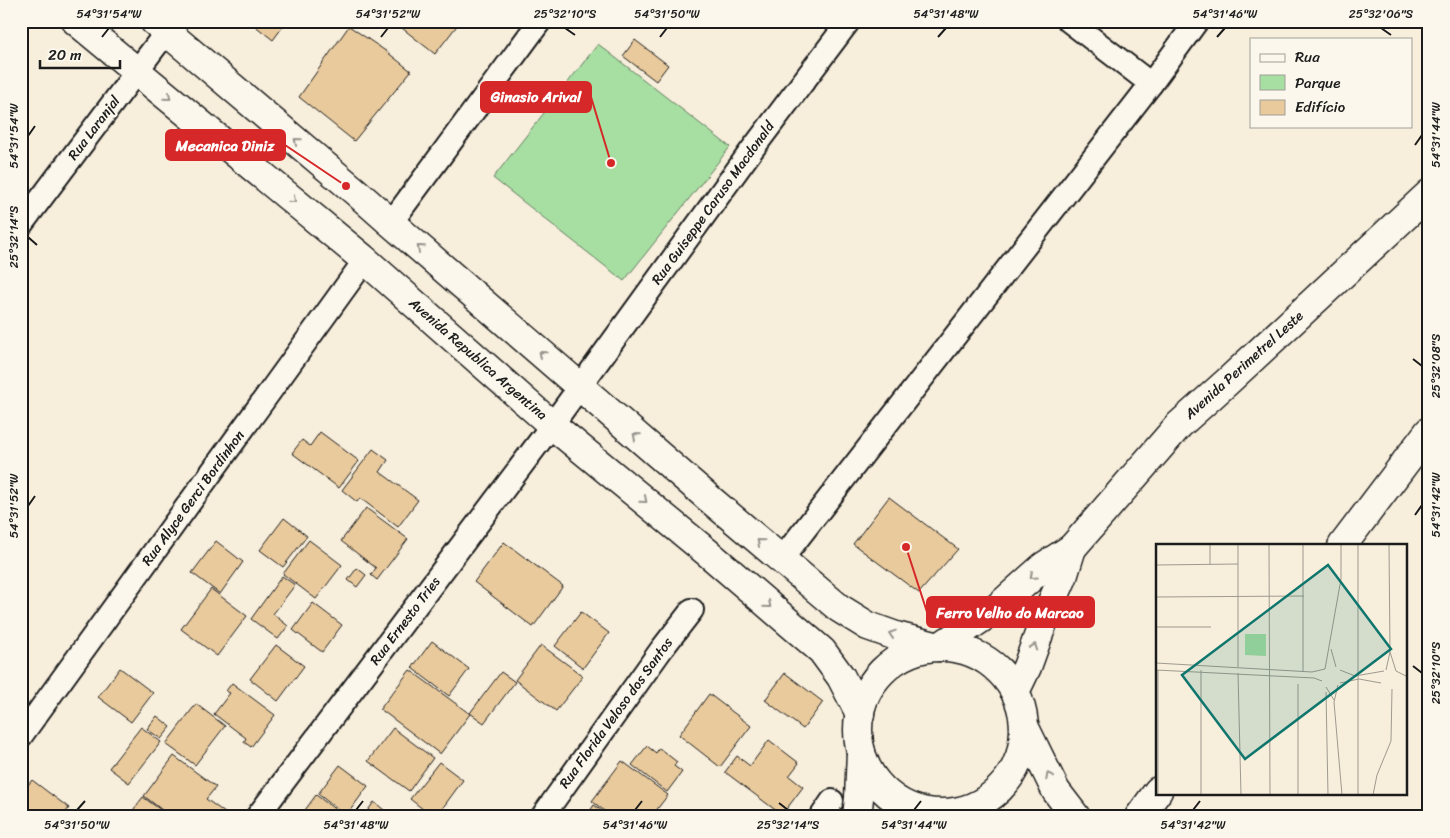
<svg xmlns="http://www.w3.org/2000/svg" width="1450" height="838" viewBox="0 0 1450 838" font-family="Sriracha,sans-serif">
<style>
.green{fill:#a7dea2;stroke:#627d5f}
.building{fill:#e9ca9c;stroke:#1c1c1c}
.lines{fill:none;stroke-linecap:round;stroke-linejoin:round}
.street-casing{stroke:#1c1c1c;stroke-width:26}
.secondary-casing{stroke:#1c1c1c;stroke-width:31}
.highway-casing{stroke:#1c1c1c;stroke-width:31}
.street{stroke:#fbf7ec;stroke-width:22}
.secondary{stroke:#fbf7ec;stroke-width:28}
.highway{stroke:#fbf7ec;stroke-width:28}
.oneway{stroke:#97948e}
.ticks{fill:none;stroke:#1c1c1c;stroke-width:2}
.labels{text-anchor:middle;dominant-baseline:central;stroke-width:4.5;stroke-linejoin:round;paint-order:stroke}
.street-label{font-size:14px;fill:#1c1c1c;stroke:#fbf7ec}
.inset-road{fill:none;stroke:#9f9a8f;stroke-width:1}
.view{fill:#0f766e;fill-opacity:0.15;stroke:#0f766e;stroke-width:2.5}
.inset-edge{fill:none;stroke:#1c1c1c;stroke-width:2.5}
.leader{fill:none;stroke:#d62828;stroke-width:2}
.callout-dot{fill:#d62828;stroke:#fbf7ec;stroke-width:2}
.callout{fill:#d62828;stroke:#d62828;stroke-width:2}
.callout-label{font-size:15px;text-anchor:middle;font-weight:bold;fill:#fff}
.neatline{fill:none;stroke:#1c1c1c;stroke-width:2}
.ticks-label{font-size:12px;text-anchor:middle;fill:#1c1c1c}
</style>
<rect width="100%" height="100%" fill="#f7eedc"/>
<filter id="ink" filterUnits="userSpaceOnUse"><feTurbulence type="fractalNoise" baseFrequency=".02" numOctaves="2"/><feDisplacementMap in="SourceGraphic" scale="10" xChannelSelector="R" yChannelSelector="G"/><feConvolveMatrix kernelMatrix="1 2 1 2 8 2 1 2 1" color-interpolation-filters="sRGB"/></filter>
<g filter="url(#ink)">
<!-- green -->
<path class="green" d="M 598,44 L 730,147 L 624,281 L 493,178 Z"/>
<!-- building -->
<g class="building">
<path d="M 249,21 L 287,21 L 273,40 Z"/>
<path d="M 393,21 L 457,21 L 459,23 L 435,54 Z"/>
<path d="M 349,26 L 387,52 L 411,71 L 354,141 L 299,97 Z"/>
<path d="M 635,40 L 668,65 L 656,81 L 623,56 Z"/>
<path d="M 320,432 L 359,461 L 339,488 L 292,453 L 302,440 L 310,446 Z"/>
<path d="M 373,449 L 388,460 L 380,472 L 418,500 L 398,527 L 360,498 L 357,502 L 342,490 Z"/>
<path d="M 889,497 L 958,549 L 919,593 L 853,544 Z"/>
<path d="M 366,508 L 408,539 L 377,580 L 371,575 L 376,568 L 341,541 Z"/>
<path d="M 284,518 L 307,536 L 283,567 L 260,550 Z"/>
<path d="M 309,540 L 342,565 L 316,599 L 283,574 Z"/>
<path d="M 216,541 L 243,562 L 220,594 L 192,573 Z"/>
<path d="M 504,542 L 563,586 L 533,627 L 474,582 Z"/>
<path d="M 357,568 L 366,575 L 357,587 L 348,580 Z"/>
<path d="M 282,576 L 295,585 L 273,614 L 288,626 L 278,639 L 251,619 Z"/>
<path d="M 211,589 L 247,616 L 217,656 L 181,629 Z"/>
<path d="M 313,603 L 342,625 L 322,652 L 293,630 Z"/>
<path d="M 581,612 L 609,633 L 583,668 L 555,646 Z"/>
<path d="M 432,641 L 469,669 L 449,696 L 412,668 Z"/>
<path d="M 276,645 L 304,666 L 278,701 L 250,679 Z"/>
<path d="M 541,645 L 583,676 L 556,711 L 515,680 Z"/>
<path d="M 120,668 L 153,693 L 131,722 L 98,697 Z"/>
<path d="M 410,670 L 470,714 L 440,754 L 380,709 Z"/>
<path d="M 501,672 L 515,682 L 484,723 L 470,713 Z"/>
<path d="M 785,673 L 823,702 L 803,729 L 765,700 Z"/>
<path d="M 232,683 L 275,715 L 251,747 L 244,742 L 246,738 L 214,714 L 230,693 L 226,691 Z"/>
<path d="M 709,694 L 751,726 L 720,767 L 679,735 Z"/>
<path d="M 196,704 L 225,726 L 195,765 L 166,744 Z"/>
<path d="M 157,716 L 171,727 L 161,739 L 147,729 Z"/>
<path d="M 141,727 L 161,742 L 129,783 L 109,768 Z"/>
<path d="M 393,728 L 433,758 L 409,791 L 368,761 Z"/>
<path d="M 769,740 L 799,763 L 789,776 L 803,787 L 782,815 L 725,772 L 737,756 L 750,766 Z"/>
<path d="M 647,746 L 656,753 L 659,748 L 677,762 L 674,766 L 682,772 L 667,792 L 632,765 Z"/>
<path d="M 174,756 L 216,787 L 206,799 L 225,813 L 222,817 L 171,817 L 144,796 Z"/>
<path d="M 622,761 L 668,795 L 651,817 L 612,817 L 592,801 Z"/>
<path d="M 439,762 L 463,780 L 436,817 L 433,817 L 410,799 Z"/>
<path d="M 340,765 L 368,786 L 346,816 L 318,794 Z"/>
<path d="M 32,780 L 69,808 L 62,817 L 21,817 L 21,794 Z"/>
<path d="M 316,795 L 345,817 L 300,817 Z"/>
<path d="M 143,797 L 165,813 L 162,817 L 128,817 Z"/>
<path d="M 374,802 L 393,817 L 363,817 Z"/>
<path d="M 594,805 L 610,817 L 586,817 Z"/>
</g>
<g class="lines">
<defs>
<g id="street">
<path d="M 1069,21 L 1151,84"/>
<path d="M 391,223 L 540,21"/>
<path d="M 21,225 L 167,31"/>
<path d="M 781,560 L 1151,84 L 1197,21"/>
<path d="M 21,736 L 365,260"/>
<path d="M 257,817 L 552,425 L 751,151 L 849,21"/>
<path d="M 542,817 L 661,650 L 692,610"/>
<path d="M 821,817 L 832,801"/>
</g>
<g id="secondary">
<path d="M 76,21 L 365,260 L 552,425 L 708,553 L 822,651 L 841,677 L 860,714"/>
<path d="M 154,21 L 356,192 L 391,223 L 712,501 L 839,608 L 868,626 L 896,636 L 939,647 L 997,608 L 1044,566 L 1072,548 L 1179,425 L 1227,382 L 1429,194"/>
<circle cx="941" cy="730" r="83"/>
<path d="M 1015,692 L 1027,667 L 1044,620 L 1063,577 L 1072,548"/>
<path d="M 1025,728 L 1056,791 L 1076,817"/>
<path d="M 857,817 L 859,798 L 861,752"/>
</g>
<g id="highway">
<path d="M 1342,546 L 1429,431"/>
<path d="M 1139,817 L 1158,791"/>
</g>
</defs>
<!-- street casing -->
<use href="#street" class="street-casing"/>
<!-- secondary casing -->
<use href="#secondary" class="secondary-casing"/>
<!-- highway casing -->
<use href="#highway" class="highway-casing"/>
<!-- street -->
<use href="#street" class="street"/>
<!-- secondary -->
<use href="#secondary" class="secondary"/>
<!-- highway -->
<use href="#highway" class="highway"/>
</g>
<!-- one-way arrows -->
<defs><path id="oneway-chevron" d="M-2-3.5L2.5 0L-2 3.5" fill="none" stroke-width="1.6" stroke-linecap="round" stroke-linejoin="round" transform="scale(1.25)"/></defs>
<g class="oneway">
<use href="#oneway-chevron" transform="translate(168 97) rotate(40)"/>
<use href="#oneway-chevron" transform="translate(297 141) rotate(-140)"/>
<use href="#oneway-chevron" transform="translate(293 200) rotate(40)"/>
<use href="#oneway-chevron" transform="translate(420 248) rotate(-139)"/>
<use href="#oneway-chevron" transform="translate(542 354) rotate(-139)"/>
<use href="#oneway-chevron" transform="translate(636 436) rotate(-139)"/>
<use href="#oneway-chevron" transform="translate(644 500) rotate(40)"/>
<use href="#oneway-chevron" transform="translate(760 542) rotate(-140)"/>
<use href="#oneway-chevron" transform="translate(1033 576) rotate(138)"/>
<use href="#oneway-chevron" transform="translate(768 605) rotate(41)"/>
<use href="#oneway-chevron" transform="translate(892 634) rotate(-162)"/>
<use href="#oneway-chevron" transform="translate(1034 647) rotate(-70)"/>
<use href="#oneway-chevron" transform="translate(1049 776) rotate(-117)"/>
</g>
</g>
<!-- ticks -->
<path class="ticks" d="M 565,28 L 575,35M 1381,28 L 1391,35M 102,37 L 109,28M 381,37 L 388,28M 660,37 L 667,28M 938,37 L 946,28M 1217,37 L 1225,28M 28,136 L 35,126M 1415,145 L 1422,135M 28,237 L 37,245M 1413,359 L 1422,366M 28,506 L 35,496M 1415,515 L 1422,505M 1413,666 L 1422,673M 779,803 L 788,810M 77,810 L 85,801M 356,810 L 363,801M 635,810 L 642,801M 914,810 L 921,801M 1193,810 L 1200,801"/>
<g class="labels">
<!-- street labels -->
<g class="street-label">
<text transform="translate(94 128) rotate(-53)">Rua Laranjal</text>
<text transform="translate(713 203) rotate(-54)">Rua Guiseppe Caruso Macdonald</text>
<text transform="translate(478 359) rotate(41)">Avenida Republica Argentina</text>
<text transform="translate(1244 365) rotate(-42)">Avenida Perimetrel Leste</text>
<text transform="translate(193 498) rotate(-54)">Rua Alyce Gerci Bordinhon</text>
<text transform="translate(405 621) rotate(-53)">Rua Ernesto Tries</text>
<text transform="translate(616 713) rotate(-54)">Rua Florida Veloso dos Santos</text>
</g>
</g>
<!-- overview -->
<g transform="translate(1156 544)">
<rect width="251" height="251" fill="#f7eedc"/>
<path d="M 89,90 L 110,90 L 110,112 L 89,111 Z" fill="#a7dea2"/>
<path class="inset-road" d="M 82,1 L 82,123M 113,1 L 114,251M 202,1 L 202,251M 0,21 L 82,20M 54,21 L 54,1M 0,53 L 148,52M 0,83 L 55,83M 175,105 L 180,123M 234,108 L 240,127 L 252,133M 0,119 L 156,128 L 169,125 L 185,35 L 185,1M 0,126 L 158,134 L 166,137M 2,126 L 2,251M 45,126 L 45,251M 184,126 L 199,132 L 228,127M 230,126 L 234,108 L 233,1M 147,128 L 147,1M 82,129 L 85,251M 184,139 L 203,135 L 225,139M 142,140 L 142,251M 182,141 L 178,158 L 186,251M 170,143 L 178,156M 170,148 L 172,251M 103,251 L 185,251M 217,251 L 221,231 L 235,197 L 236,145"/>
<path class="view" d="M 172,21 L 235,105 L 89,215 L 26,131 Z"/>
<rect width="251" height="251" class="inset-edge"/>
</g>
<!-- callouts -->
<path class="leader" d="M611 163L591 97M346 186L285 145M906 547L927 612"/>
<g class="callout-dot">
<circle cx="611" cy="163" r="5"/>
<circle cx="346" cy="186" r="5"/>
<circle cx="906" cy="547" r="5"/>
</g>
<g class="callout">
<rect x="481" y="82" width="110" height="30" rx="5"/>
<rect x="166" y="130" width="119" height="30" rx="5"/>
<rect x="927" y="597" width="167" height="30" rx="5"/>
</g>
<g class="callout-label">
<text x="536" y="102">Ginasio Arival</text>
<text x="225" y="151">Mecanica Diniz</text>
<text x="1010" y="618">Ferro Velho do Marcao</text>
</g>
<!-- margin -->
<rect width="1450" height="838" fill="none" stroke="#fbf7ec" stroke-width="55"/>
<!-- legend -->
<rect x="1250" y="38" width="162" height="90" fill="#fbf7ec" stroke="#a29f99"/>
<rect x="1260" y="54" width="25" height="8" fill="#fbf7ec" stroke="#a29f99"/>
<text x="1295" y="62" font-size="15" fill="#1c1c1c">Rua</text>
<rect x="1260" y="75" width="25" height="15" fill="#a7dea2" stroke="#a29f99"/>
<text x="1295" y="88" font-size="15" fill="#1c1c1c">Parque</text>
<rect x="1260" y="100" width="25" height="15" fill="#e9ca9c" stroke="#a29f99"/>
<text x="1295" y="112" font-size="15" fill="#1c1c1c">Edifício</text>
<!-- scale -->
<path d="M40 60v8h80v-8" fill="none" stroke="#1c1c1c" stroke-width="2.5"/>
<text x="48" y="60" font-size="15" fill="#1c1c1c" stroke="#fbf7ec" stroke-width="4" paint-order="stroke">20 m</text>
<rect x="28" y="28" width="1394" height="782" class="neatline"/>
<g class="ticks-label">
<text x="109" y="18">54°31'54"W</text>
<text x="388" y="18">54°31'52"W</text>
<text x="565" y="18">25°32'10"S</text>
<text x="667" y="18">54°31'50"W</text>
<text x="946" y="18">54°31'48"W</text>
<text x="1225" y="18">54°31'46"W</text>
<text x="1381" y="18">25°32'06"S</text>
<text transform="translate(1436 135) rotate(-90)" y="4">54°31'44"W</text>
<text transform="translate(14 136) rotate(-90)" y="4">54°31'54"W</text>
<text transform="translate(14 237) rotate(-90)" y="4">25°32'14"S</text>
<text transform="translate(1436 366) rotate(-90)" y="4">25°32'08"S</text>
<text transform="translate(1436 505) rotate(-90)" y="4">54°31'42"W</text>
<text transform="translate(14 506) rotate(-90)" y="4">54°31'52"W</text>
<text transform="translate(1436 673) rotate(-90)" y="4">25°32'10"S</text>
<text x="77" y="829">54°31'50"W</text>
<text x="356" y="829">54°31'48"W</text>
<text x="635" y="829">54°31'46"W</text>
<text x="788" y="829">25°32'14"S</text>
<text x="914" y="829">54°31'44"W</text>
<text x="1193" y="829">54°31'42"W</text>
</g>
</svg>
